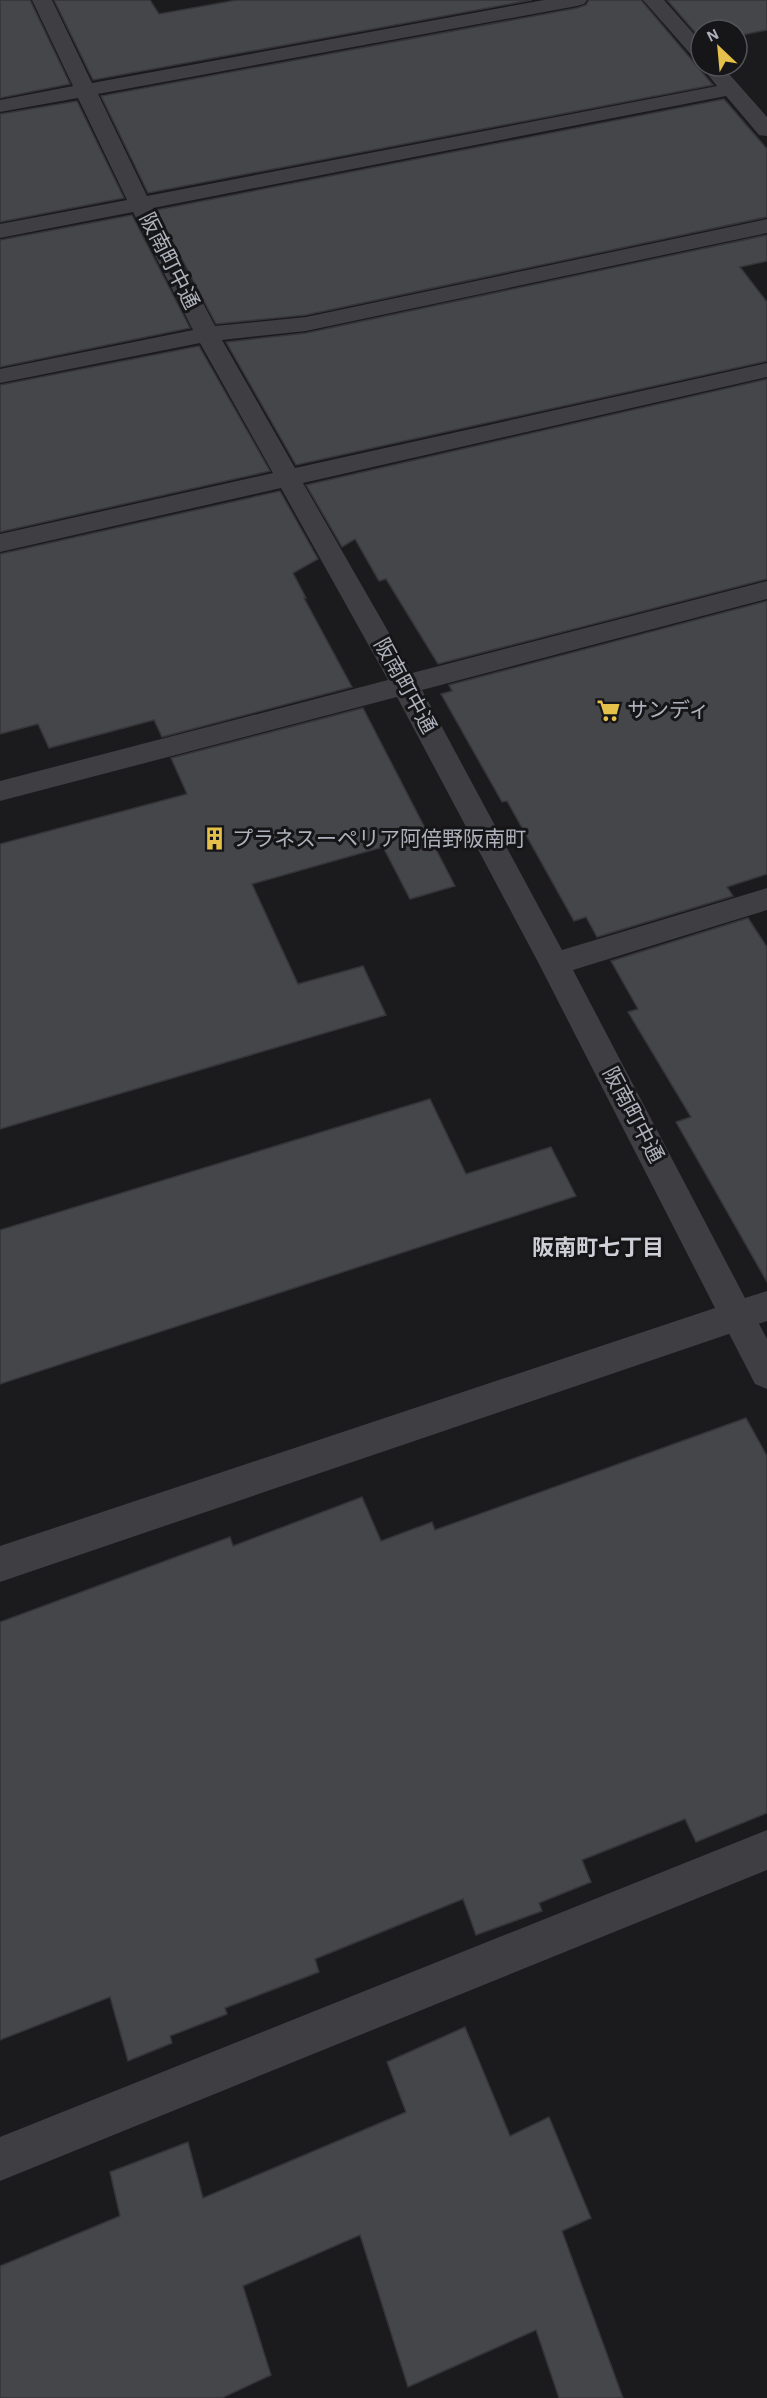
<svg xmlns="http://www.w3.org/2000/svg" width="767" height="2398" viewBox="0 0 767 2398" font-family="'Alegreya Sans','Noto Sans JP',sans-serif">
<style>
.building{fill:#45464a;stroke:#353539;stroke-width:1.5}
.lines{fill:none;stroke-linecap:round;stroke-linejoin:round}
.minor{fill:#3e3e43;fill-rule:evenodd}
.tertiary{fill:#3e3e43;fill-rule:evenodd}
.labels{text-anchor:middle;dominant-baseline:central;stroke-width:6;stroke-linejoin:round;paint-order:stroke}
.street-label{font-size:21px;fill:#aeb1bb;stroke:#161618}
.poi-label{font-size:21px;fill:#aeb1bb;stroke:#161618;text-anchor:start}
.neighbourhood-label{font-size:22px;font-weight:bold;fill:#cfd0d7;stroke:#161618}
</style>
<rect width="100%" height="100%" fill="#1b1b1d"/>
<!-- building -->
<g class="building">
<path d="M 0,0 L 30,0 L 70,84 L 0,98 Z"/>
<path d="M 54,0 L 150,0 L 159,14 L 237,0 L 532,0 L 93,80 Z"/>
<path d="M 589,0 L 641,0 L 713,85 L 148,193 L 101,96 L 577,8 L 586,5 Z"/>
<path d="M 667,0 L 767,0 L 767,30 L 737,36 L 737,30 L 701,30 L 701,39 Z"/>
<path d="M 724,99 L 767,149 L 767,217 L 306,315 L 216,324 L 156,210 Z"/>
<path d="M 77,101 L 124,198 L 0,222 L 0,114 Z"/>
<path d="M 132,215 L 190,328 L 0,367 L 0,240 Z"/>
<path d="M 767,235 L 767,261 L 740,267 L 767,302 L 767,361 L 296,465 L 226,342 L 306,333 Z"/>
<path d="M 199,346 L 270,471 L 0,532 L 0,385 Z"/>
<path d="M 767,379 L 767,579 L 438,664 L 386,579 L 379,581 L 355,539 L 342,547 L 306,485 Z"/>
<path d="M 280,491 L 318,559 L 293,573 L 306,598 L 304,598 L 352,687 L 162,737 L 154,720 L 49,748 L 38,724 L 0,734 L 0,554 Z"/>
<path d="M 767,601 L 767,874 L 727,887 L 733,896 L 597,937 L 586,917 L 574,921 L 507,801 L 502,802 L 441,694 L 452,691 L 449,685 Z"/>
<path d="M 363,708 L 455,886 L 410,899 L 383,847 L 252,884 L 298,984 L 363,966 L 386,1015 L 0,1129 L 0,844 L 187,794 L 171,758 Z"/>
<path d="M 748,918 L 767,947 L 767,1282 L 676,1122 L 691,1117 L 628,1012 L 638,1009 L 611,961 Z"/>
<path d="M 430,1099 L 466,1174 L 551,1147 L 576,1196 L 0,1384 L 0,1230 Z"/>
<path d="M 746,1418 L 767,1456 L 767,1813 L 696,1842 L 685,1819 L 582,1860 L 591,1882 L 539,1903 L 542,1911 L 476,1935 L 463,1899 L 315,1959 L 319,1972 L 225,2008 L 227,2014 L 170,2036 L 172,2043 L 128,2061 L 110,1997 L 0,2040 L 0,1622 L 230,1537 L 233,1546 L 362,1497 L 381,1541 L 432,1522 L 435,1530 Z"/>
<path d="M 465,2027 L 510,2136 L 549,2117 L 591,2218 L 562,2231 L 623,2398 L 559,2398 L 536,2330 L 408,2387 L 360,2235 L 243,2286 L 271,2375 L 222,2398 L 0,2398 L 0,2266 L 120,2216 L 110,2172 L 188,2142 L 203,2198 L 406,2112 L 387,2062 Z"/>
</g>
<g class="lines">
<!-- minor -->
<g class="minor">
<path d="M 32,0 L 52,0 L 92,83 L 544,0 L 587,0 L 584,4 L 577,6 L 98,94 L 147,196 L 717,86 L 701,66 L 701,65 L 722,66 L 767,117 L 767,136 L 759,135 L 726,96 L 153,208 L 215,326 L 306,317 L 767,219 L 767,233 L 306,331 L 222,340 L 295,468 L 767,363 L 767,377 L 303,483 L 412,673 L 767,581 L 767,599 L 422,690 L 562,950 L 767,888 L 767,910 L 573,970 L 745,1298 L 767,1291 L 767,1321 L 0,1582 L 0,1546 L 715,1308 L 539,964 L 397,697 L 0,801 L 0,781 L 388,680 L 281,488 L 0,552 L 0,534 L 273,473 L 200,343 L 0,383 L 0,369 L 193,330 L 133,212 L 0,238 L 0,224 L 127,200 L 78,98 L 0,112 L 0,100 L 73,86 Z"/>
<path d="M 643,0 L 664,0 L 701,42 L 701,60 L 694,58 Z"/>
<path d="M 767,1830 L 767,1870 L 0,2181 L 0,2137 Z"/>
</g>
<!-- tertiary -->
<path class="tertiary" d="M 737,1301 L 749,1305 L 767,1339 L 767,1389 L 755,1384 L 720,1316 L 725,1305 Z"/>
</g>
<!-- icons -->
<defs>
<symbol id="supermarket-bare" viewBox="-9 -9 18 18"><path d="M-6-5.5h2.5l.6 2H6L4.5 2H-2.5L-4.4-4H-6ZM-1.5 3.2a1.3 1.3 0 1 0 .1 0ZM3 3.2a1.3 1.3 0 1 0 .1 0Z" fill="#e5c04a" stroke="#161618" stroke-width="2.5" paint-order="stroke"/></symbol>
<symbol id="building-bare" viewBox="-9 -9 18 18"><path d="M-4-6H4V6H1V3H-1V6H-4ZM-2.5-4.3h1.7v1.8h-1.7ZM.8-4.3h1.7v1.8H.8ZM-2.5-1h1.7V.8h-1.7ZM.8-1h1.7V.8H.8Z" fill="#e5c04a" stroke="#161618" stroke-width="2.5" paint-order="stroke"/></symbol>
</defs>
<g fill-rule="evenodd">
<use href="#supermarket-bare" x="592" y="694" width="33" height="33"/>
<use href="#building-bare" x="198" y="822" width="33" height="33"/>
</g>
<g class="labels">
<!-- street labels -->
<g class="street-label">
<text transform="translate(169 261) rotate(63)">阪南町中通</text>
<text transform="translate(405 686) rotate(61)">阪南町中通</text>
<text transform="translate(633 1115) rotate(62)">阪南町中通</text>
</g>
<!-- poi labels -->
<g class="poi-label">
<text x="627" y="710">サンディ</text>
<text x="232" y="839">プラネスーペリア阿倍野阪南町</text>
</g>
<!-- neighbourhood labels -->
<g class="neighbourhood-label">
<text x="598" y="1248">阪南町七丁目</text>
</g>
</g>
<!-- north arrow -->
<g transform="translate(719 48) rotate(334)"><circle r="28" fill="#161618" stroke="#535459" stroke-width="1.5"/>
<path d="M0-4.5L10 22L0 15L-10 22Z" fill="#e5c04a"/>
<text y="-9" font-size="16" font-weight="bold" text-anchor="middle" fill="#aeb1bb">N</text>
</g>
</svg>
